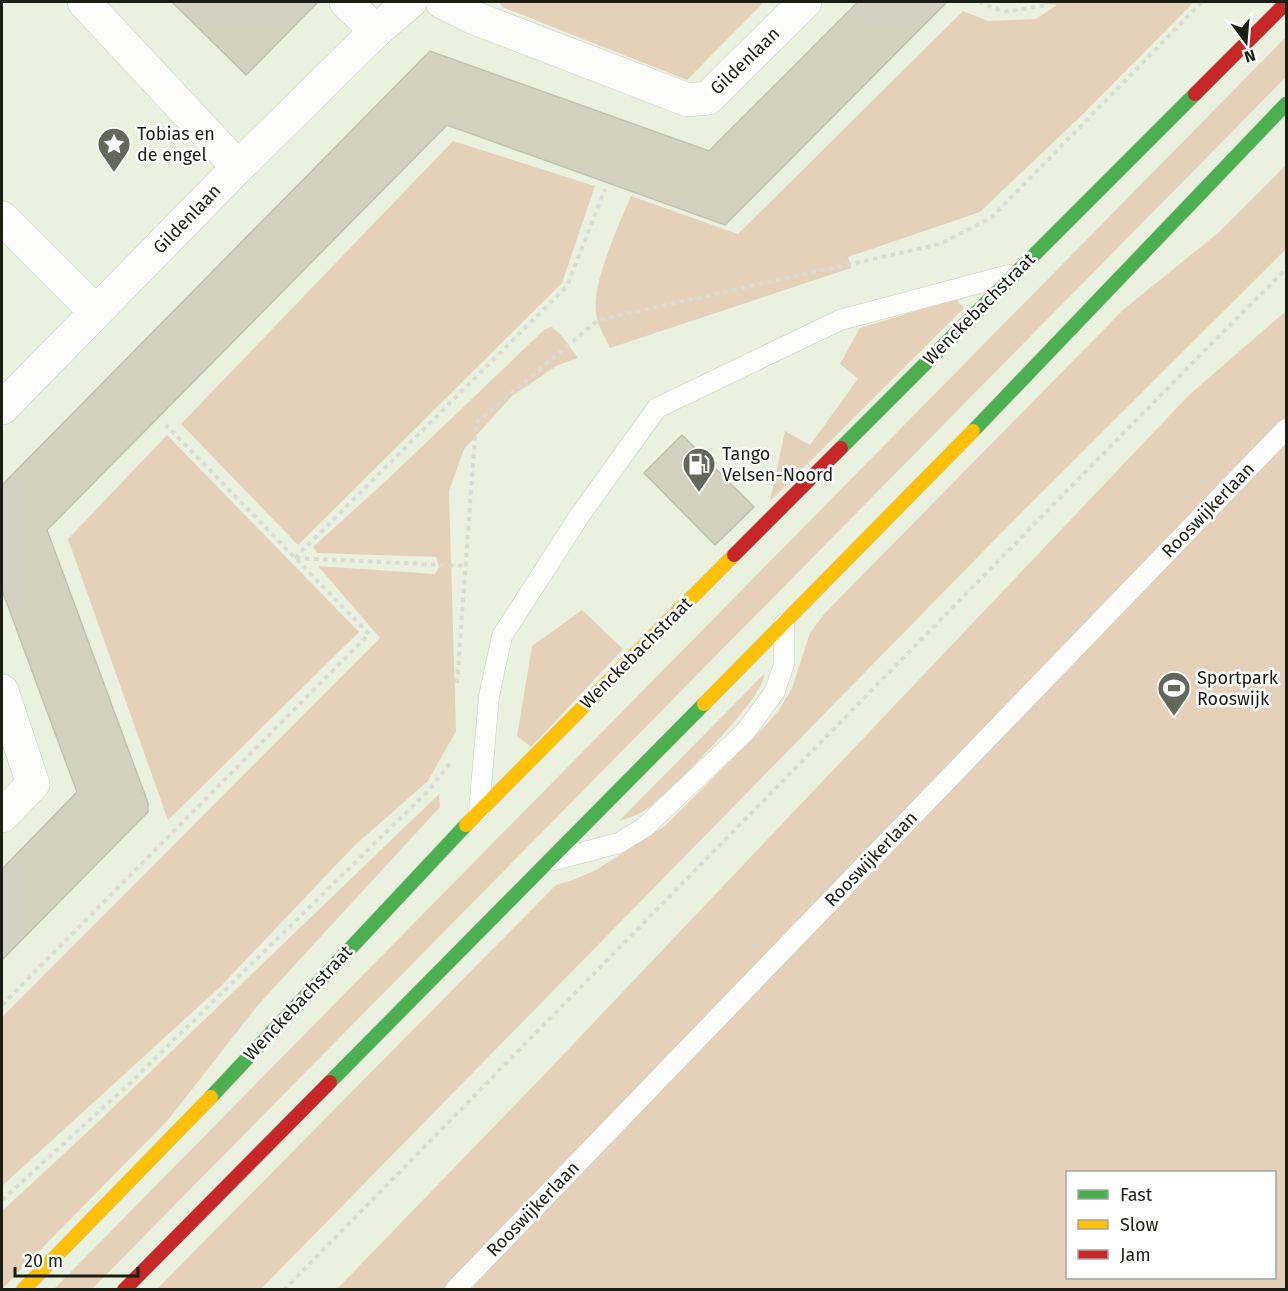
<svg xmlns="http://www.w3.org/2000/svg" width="1288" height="1291" viewBox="0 0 1288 1291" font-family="'Fira Sans',sans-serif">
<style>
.green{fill:#e5d1b9;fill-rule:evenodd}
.building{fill:#d3d2c1;stroke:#c0c0b1;stroke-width:1.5}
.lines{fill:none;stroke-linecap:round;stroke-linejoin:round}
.lane-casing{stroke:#c9cdbf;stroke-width:21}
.street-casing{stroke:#c9cdbf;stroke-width:34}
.fast-casing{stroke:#c9cdbf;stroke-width:15}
.slow-casing{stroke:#c9cdbf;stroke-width:15}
.jam-casing{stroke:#c9cdbf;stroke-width:15}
.path{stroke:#d9dbd5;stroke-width:4;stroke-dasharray:4.5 4.5;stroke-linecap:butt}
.lane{stroke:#fcfdfa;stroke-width:20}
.street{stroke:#fcfdfa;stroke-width:33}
.fast{stroke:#4caf50;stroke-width:14}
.slow{stroke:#ffc107;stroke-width:14}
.jam{stroke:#c62828;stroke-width:14}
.labels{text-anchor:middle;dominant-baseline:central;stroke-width:5;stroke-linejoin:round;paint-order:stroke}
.street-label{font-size:18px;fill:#1b1f13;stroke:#fff}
.poi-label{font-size:18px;fill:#1b1f13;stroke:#fff;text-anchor:start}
</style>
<rect width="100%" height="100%" fill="#ebf1df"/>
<!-- green -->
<g class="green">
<path d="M 499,2 L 764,2 L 687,80 L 502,7 Z"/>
<path d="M 1030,2 L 1194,2 L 1085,112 L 980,212 L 848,257 L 851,268 L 610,348 C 605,337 597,325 596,313 C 592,282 618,227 631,196 L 738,234 L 963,11 L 988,21 L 1036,19 L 1057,5 Z"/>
<path d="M 1286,37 L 1286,77 L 92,1289 L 54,1289 Z"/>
<path d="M 453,141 L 595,186 L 562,283 L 298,545 L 181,424 Z"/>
<path d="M 1286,165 L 1286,249 L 1023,511 L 261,1289 L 156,1290 L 556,885 L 573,880 L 596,870 L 666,825 L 763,728 L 779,710 L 792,688 L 810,633 L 825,613 L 1124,309 L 1218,233 Z"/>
<path d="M 956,299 L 964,308 L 770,501 L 785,431 L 810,445 L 858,379 L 840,364 L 860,328 Z"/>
<path d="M 1286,311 L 1286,1289 L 336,1290 L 542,1077 L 1189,395 ZM 1068,1172 L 1274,1172 L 1274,1278 L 1068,1278 Z"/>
<path d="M 552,327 L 561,335 L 578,358 L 558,365 L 512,396 L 464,449 L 449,491 L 456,731 L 428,781 L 355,845 L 221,986 L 2,1186 L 2,1017 L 380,638 L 318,566 L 435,574 L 439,567 L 436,557 L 317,553 L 313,547 L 388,479 L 545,329 Z"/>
<path d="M 167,435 L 359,632 L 168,820 L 68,539 Z"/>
<path d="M 582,610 L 623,649 L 531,747 L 517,736 L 532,646 Z"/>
<path d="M 764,674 C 766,697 670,791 648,808 C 640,814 629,818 619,821 Z"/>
<path d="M 439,794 L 440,807 L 258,1005 L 168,1120 L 2,1289 L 2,1211 L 97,1123 Z"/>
</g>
<!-- building -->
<g class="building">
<path d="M 172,2 L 318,2 L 246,75 Z"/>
<path d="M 858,2 L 947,2 L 725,225 L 447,125 L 47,530 L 148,803 L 148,812 L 2,960 L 2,869 L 77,792 L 2,590 L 2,485 L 430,51 L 709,151 Z"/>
<path d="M 682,435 L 754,507 L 715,545 L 644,473 Z"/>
</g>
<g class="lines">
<defs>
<g id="lane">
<path d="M 479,811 L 489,696 L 502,636 L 580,515 L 657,408 L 840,320 L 1009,275"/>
<path d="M 554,860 L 619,843 L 645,827 L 746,731 L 775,691 L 784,664 L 784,624"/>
<path d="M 455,1290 L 1286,429"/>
</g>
<g id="street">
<path d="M 84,2 L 238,167"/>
<path d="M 346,2 L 376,31"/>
<path d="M 442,2 L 472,17 L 688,100 L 708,98 L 805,2"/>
<path d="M 2,218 L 95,311"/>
<path d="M 2,408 L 238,167 L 376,31 L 410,2"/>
<path d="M 2,691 L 33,784 L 2,816"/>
</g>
<g id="fast">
<path d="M 973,431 L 1286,104"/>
<path d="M 841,448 L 1195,94"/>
<path d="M 330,1082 L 704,704"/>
<path d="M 211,1097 L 466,825"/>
</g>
<g id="slow">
<path d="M 704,704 L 973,431"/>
<path d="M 466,825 L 734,555"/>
<path d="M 23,1290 L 211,1097"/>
</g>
<g id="jam">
<path d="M 1195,94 L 1286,3"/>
<path d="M 734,555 L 841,448"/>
<path d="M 124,1290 L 330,1082"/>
</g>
</defs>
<!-- lane casing -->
<use href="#lane" class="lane-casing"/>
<!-- street casing -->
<use href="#street" class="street-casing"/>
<!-- fast casing -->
<use href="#fast" class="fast-casing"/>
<!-- slow casing -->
<use href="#slow" class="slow-casing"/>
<!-- jam casing -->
<use href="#jam" class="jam-casing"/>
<!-- path -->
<g class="path">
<path d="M 979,2 L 1004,12 L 1042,6 L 1047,2"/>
<path d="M 295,558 L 567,286 L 605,189"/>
<path d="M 296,558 L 466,566"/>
<path d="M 457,683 L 476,423 L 598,320 L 940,244 L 991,218 L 1202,2"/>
<path d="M 2,1005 L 369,634 L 166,425"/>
<path d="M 2,1200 L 127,1086 L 428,791 L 451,762"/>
<path d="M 284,1290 L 1204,351 L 1286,269"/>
</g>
<!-- lane -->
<use href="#lane" class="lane"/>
<!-- street -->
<use href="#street" class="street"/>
<!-- fast -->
<use href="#fast" class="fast"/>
<!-- slow -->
<use href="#slow" class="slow"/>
<!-- jam -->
<use href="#jam" class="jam"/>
</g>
<!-- icons -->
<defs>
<symbol id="sight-pin" viewBox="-11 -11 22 30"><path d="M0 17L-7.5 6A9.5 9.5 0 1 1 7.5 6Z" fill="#64685a" stroke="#fff"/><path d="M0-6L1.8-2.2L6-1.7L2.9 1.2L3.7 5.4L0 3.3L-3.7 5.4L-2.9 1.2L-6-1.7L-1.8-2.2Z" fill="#fff"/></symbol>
<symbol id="fuel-pin" viewBox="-11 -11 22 30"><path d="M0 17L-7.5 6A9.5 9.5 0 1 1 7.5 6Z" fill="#64685a" stroke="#fff"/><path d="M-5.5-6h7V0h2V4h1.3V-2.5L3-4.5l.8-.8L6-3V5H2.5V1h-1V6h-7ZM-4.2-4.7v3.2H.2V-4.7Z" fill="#fff"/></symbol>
<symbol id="stadium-pin" viewBox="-11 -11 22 30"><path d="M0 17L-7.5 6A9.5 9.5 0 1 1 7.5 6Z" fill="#64685a" stroke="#fff"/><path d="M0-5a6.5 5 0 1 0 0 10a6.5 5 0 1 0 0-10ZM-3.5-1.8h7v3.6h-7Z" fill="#fff"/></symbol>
</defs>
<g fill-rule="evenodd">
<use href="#sight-pin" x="95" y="125" width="38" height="52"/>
<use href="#fuel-pin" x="680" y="445" width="38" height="52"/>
<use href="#stadium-pin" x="1155" y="669" width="38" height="52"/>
</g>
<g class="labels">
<!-- street labels -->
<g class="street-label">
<text transform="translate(745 61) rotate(-44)">Gildenlaan</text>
<text transform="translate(187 219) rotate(-46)">Gildenlaan</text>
<text transform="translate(979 309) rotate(-45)">Wenckebachstraat</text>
<text transform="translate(1208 510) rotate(-46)">Rooswijkerlaan</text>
<text transform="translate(636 653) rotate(-45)">Wenckebachstraat</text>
<text transform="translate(871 859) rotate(-46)">Rooswijkerlaan</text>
<text transform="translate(298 1003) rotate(-47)">Wenckebachstraat</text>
<text transform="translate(533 1209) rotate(-46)">Rooswijkerlaan</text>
</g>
<!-- poi labels -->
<g class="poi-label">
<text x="137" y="134">Tobias en<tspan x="137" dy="21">de engel</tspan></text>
<text x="722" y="454">Tango<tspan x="722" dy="21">Velsen-Noord</tspan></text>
<text x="1197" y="678">Sportpark<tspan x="1197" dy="21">Rooswijk</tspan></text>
</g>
</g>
<!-- border -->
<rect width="1288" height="1291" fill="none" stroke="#1b1f13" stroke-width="6"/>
<!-- legend -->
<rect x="1066" y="1171" width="210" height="108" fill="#ffffff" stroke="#a4a5a1" stroke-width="1.5"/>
<rect x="1078" y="1190" width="30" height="9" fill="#4caf50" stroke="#a4a5a1" stroke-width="1.5"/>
<text x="1120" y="1201" font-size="18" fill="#1b1f13">Fast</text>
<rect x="1078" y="1220" width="30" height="9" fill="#ffc107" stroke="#a4a5a1" stroke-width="1.5"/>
<text x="1120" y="1231" font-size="18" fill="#1b1f13">Slow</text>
<rect x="1078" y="1250" width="30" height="9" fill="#c62828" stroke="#a4a5a1" stroke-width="1.5"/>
<text x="1120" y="1261" font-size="18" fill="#1b1f13">Jam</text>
<!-- north arrow -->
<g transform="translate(1246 42) rotate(164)" stroke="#ffffff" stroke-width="4.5" paint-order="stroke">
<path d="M0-4.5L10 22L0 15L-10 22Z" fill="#1b1f13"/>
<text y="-9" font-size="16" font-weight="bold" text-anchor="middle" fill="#1b1f13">N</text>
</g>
<!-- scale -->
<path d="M15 1267v9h123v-9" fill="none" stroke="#1b1f13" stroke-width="3"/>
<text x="24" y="1267" font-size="18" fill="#1b1f13" stroke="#ffffff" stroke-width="4.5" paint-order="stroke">20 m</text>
</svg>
